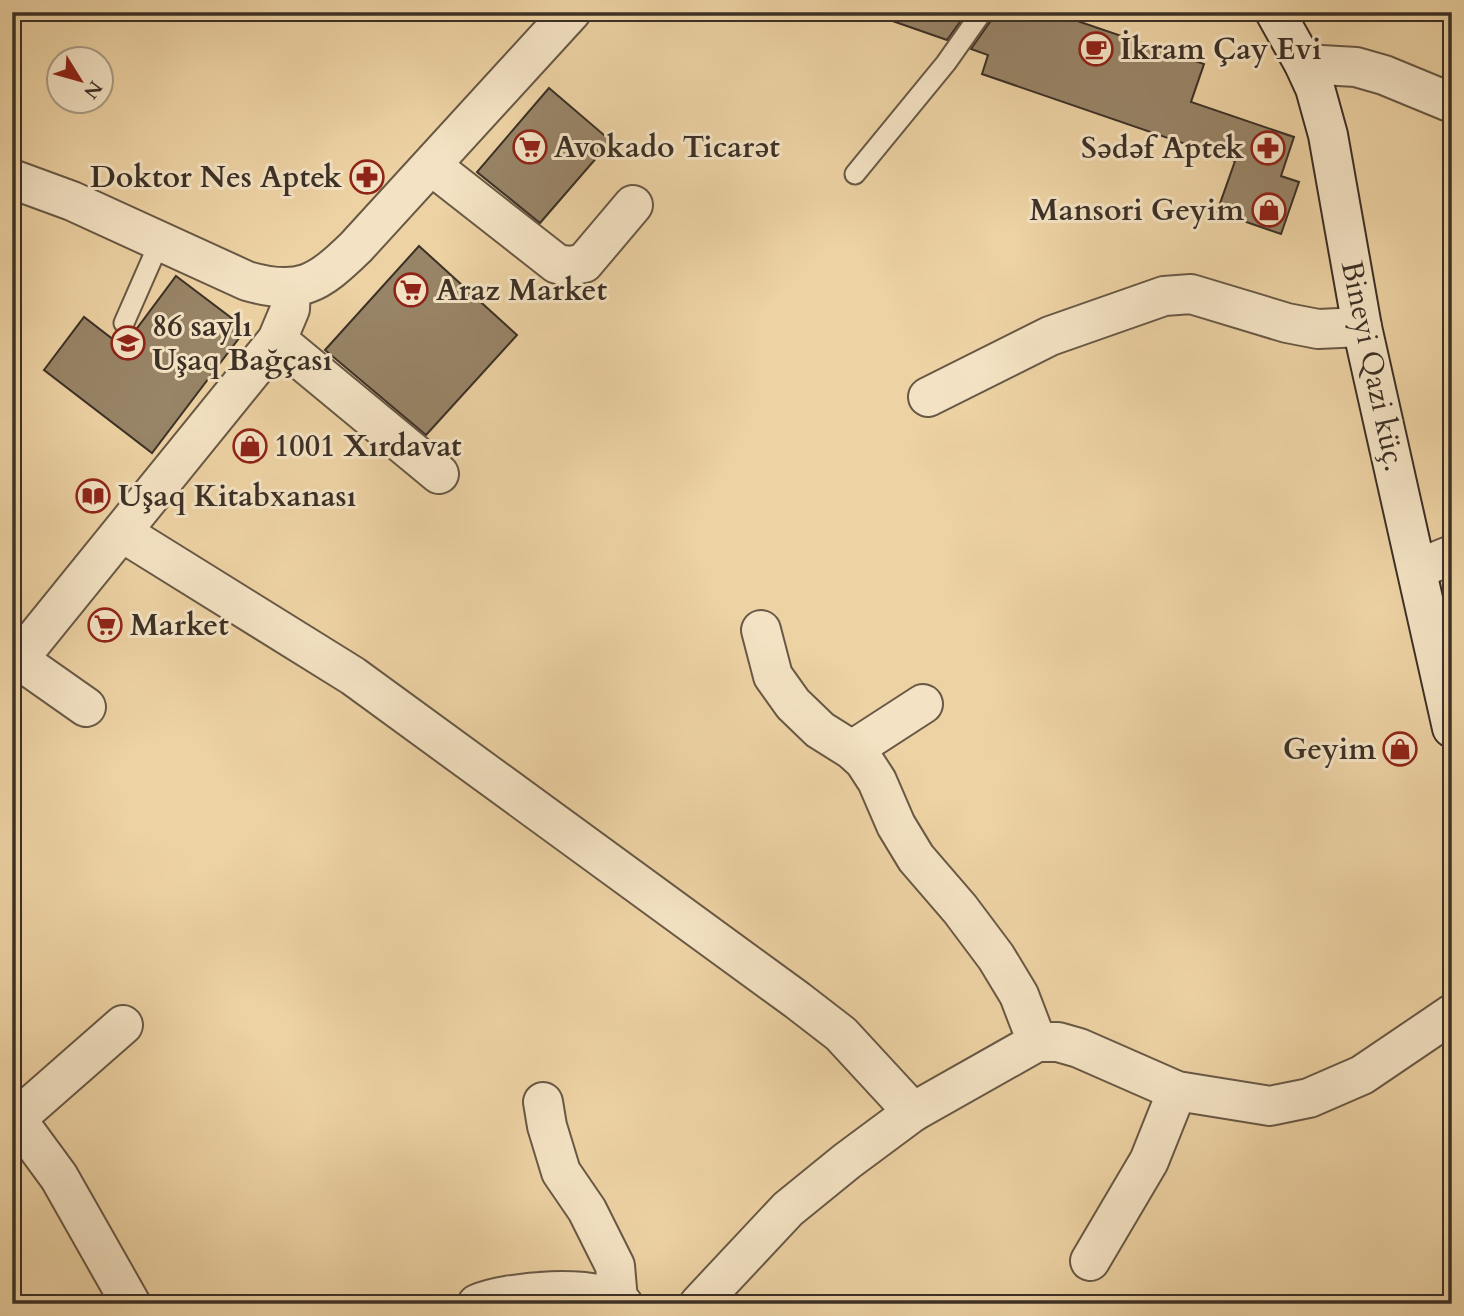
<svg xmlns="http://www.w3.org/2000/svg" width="1464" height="1316" viewBox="0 0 1464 1316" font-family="Cardo,serif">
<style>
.building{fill:#988467;stroke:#3c3026;stroke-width:2}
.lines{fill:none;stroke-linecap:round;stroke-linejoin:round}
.service-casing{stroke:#685845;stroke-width:23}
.minor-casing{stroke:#685845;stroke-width:42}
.tertiary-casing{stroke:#685845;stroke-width:42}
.secondary-casing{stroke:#3c3026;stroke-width:42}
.service{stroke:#f3e2c3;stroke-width:19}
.minor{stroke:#f3e2c3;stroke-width:38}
.tertiary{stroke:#f3e2c3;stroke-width:38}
.secondary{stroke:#f3e2c3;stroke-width:38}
.labels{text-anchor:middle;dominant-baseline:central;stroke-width:6;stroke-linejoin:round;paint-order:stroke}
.poi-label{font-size:30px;font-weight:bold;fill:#3c3026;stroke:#f3e2c3;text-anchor:start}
.street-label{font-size:30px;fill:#3c3026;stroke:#f3e2c3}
</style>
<rect width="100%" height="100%" fill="#edd2a3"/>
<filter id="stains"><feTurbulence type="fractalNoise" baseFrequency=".00286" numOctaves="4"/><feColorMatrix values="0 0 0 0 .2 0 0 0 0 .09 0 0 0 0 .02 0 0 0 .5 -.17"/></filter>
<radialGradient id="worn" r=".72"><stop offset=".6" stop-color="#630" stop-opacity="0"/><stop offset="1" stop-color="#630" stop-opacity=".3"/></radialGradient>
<!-- building -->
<g class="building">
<path d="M 881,12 L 967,12 L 947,40 L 881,17 Z"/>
<path d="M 994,12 L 1051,12 L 1204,64 L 1191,102 L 1294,137 L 1281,176 L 1299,182 L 1281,234 L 1217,212 L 1235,161 L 982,74 L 988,55 L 971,49 L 992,19 Z"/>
<path d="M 549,88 L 611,141 L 540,223 L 477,172 Z"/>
<path d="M 419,246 L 517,335 L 426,435 L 325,350 Z"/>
<path d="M 176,276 L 246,329 L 152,453 L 44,370 L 84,317 L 123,347 Z"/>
</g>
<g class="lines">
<defs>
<g id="service">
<path d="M 855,174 L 946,63 L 982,12"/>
<path d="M 124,323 L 160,241"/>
</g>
<g id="minor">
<path d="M 1304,64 L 1356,67 L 1384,75 L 1452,103"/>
<path d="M 432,166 L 557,264 L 570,266 L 584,263 L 633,205"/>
<path d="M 277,340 L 439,474"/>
<path d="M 928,397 L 1050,336 L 1164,296 L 1191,294 L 1287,323 L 1318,329 L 1362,327"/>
<path d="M 123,533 L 353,676 L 797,1000 L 841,1034 L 913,1112"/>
<path d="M 1417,569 L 1452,555"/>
<path d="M 761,630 L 773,676 L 793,704 L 820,730 L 852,750 L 864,761 L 877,781 L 896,825 L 916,858 L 960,909 L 996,957 L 1019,995 L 1037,1042"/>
<path d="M 12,655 L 86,707"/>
<path d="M 12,667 L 277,340 L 290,309 L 291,289"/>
<path d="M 852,750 L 923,704"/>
<path d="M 543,1102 L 547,1126 L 561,1172 L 587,1210 L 615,1266 L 618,1300"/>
<path d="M 12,1113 L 59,1177 L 131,1304"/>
<path d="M 17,1118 L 123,1025"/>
<path d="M 1090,1261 L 1149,1161 L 1177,1091"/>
<path d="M 477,1304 C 507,1291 596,1283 623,1304"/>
<path d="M 699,1304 L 788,1209 L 847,1161 L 913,1112 L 1037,1042 L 1058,1042 L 1079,1048 L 1177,1091 L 1270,1106 L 1309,1098 L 1362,1075 L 1452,1014"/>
</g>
<path id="tertiary" d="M 12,179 L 72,201 L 247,281 C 300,296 318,284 356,247 L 571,12"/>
<path id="secondary" d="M 1275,12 L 1304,64 L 1315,88 L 1328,135 L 1362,327 L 1452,728"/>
</defs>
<!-- service casing -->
<use href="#service" class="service-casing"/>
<!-- minor casing -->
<use href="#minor" class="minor-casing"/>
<!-- tertiary casing -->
<use href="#tertiary" class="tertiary-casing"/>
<!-- secondary casing -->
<use href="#secondary" class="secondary-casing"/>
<!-- service -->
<use href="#service" class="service"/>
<!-- minor -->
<use href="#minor" class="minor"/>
<!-- tertiary -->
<use href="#tertiary" class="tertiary"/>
<!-- secondary -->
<use href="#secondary" class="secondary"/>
</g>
<!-- icons -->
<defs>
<symbol id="cafe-ring" viewBox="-11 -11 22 22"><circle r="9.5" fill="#f3e2c3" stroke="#8f2418" stroke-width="1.5"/><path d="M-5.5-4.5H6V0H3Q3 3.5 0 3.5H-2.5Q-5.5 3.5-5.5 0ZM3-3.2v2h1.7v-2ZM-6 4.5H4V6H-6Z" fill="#8f2418"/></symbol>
<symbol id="supermarket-ring" viewBox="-11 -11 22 22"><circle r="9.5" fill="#f3e2c3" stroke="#8f2418" stroke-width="1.5"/><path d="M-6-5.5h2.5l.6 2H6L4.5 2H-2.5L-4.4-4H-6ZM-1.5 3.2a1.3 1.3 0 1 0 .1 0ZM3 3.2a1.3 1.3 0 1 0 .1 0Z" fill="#8f2418"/></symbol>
<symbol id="pharmacy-ring" viewBox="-11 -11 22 22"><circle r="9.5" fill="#f3e2c3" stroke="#8f2418" stroke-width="1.5"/><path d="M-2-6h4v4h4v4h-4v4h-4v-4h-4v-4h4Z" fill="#8f2418"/></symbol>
<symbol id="shop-ring" viewBox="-11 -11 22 22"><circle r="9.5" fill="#f3e2c3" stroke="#8f2418" stroke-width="1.5"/><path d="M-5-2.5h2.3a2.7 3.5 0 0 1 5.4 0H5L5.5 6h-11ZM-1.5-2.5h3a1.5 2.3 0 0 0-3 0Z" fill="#8f2418"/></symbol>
<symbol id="school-ring" viewBox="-11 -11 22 22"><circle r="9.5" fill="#f3e2c3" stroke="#8f2418" stroke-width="1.5"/><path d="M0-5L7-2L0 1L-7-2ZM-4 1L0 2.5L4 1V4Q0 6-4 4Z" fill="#8f2418"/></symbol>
<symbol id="library-ring" viewBox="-11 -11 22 22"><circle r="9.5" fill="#f3e2c3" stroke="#8f2418" stroke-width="1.5"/><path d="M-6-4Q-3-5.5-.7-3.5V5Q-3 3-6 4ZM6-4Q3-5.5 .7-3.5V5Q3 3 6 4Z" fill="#8f2418"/></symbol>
</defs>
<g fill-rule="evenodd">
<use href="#cafe-ring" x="1077" y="30" width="38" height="38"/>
<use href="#supermarket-ring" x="511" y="128" width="38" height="38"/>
<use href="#pharmacy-ring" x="1249" y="129" width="38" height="38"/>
<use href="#pharmacy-ring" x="348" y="158" width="38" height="38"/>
<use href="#shop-ring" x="1250" y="191" width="38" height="38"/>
<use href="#supermarket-ring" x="392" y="271" width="38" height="38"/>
<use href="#school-ring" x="109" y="324" width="38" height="38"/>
<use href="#shop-ring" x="231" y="427" width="38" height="38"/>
<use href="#library-ring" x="74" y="477" width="38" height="38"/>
<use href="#supermarket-ring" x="86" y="606" width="38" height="38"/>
<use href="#shop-ring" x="1381" y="730" width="38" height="38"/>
</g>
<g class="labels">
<!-- poi labels -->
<g class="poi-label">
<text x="1120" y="49">İkram Çay Evi</text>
<text x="554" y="147">Avokado Ticarət</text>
<text x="1244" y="148" text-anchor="end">Sədəf Aptek</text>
<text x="342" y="177" text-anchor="end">Doktor Nes Aptek</text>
<text x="1244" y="210" text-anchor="end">Mansori Geyim</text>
<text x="436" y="290">Araz Market</text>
<text x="152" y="326">86 saylı<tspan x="152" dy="34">Uşaq Bağçası</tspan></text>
<text x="274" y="446">1001 Xırdavat</text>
<text x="118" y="496">Uşaq Kitabxanası</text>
<text x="130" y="625">Market</text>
<text x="1376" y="749" text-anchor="end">Geyim</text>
</g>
<!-- street labels -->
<g class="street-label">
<text transform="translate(1373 366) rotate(78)">Bineyi Qazi küç.</text>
</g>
</g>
<!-- margin -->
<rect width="1464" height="1316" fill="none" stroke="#edd2a3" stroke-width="42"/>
<rect x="14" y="14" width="1436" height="1288" fill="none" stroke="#3c3026" stroke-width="3.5"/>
<rect x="21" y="21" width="1422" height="1274" fill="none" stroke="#3c3026" stroke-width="2"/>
<!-- north arrow -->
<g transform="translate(80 80) rotate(127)"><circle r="33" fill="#f3e2c3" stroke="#aa9b84" stroke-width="2"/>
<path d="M0-5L12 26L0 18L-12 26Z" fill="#8f2418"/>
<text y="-10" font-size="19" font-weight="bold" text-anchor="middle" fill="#3c3026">N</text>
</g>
<rect width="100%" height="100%" filter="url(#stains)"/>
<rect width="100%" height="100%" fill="url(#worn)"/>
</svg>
